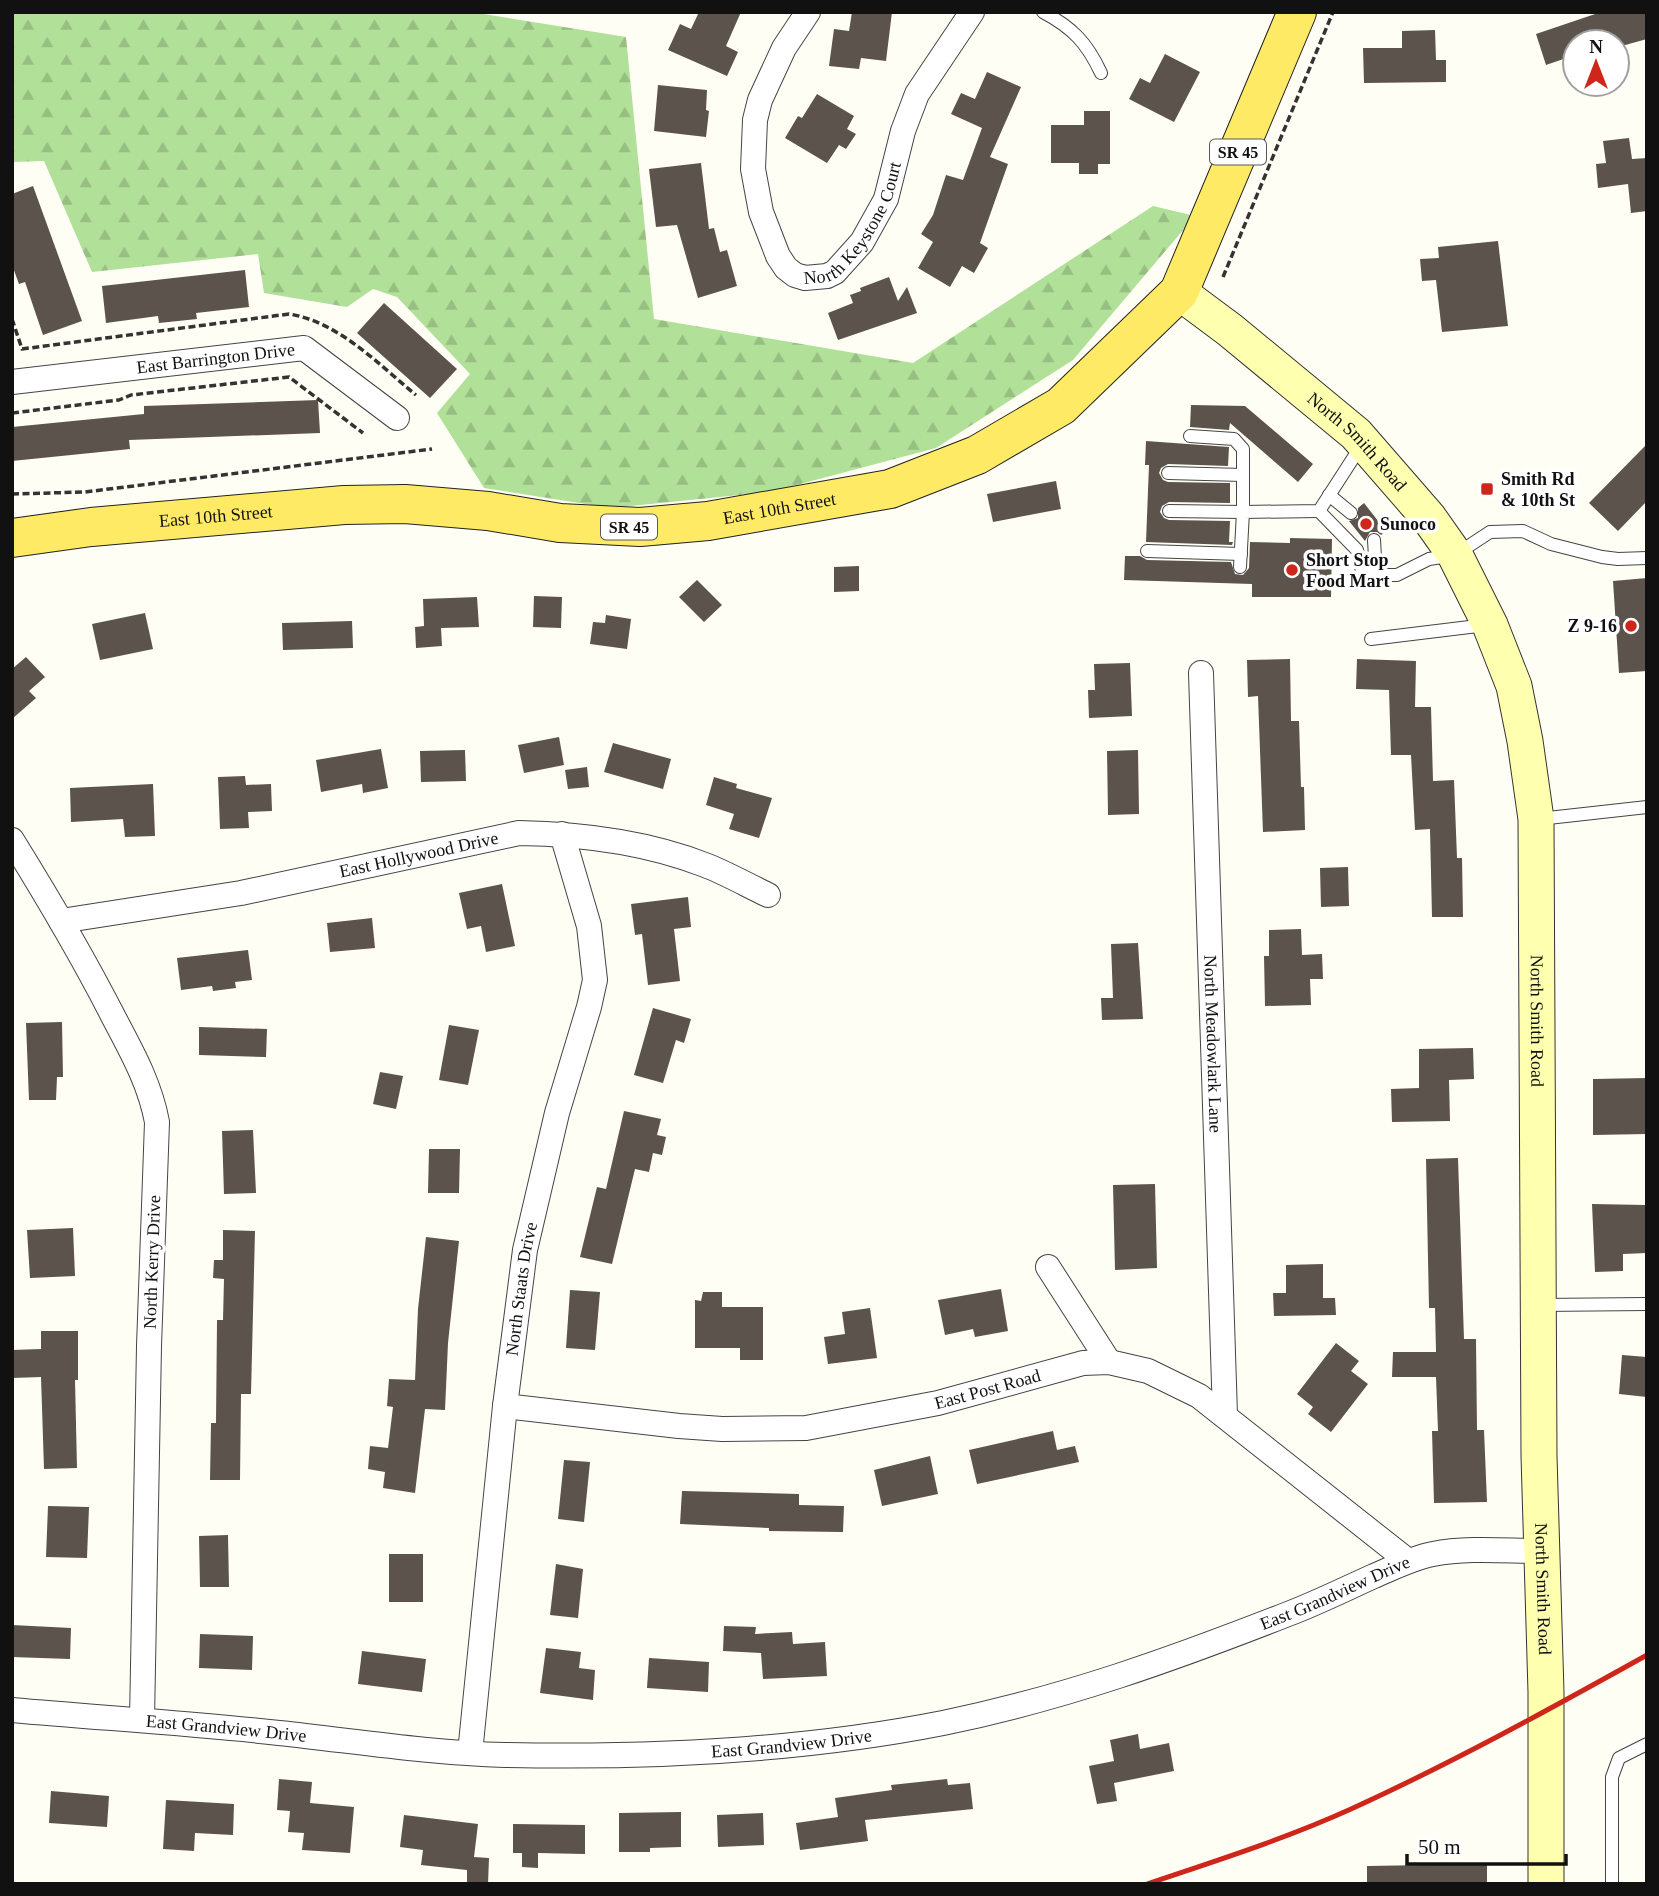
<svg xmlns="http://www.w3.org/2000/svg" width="1659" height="1896" viewBox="0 0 1659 1896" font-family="'Times New Roman',serif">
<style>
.forest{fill:url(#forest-firs)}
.building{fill:#5b534c}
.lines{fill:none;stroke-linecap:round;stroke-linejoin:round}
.lane-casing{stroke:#444;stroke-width:14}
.street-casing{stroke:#444;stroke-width:26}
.secondary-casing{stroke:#333;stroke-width:37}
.primary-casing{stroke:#222;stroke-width:40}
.path{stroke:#333;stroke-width:3.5;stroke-dasharray:7 3.5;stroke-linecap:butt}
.lane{stroke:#fff;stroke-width:12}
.street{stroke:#fff;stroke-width:24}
.secondary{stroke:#ffffb0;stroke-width:35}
.primary{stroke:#ffea65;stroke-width:38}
.rail{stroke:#cf261b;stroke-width:5}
.poi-dot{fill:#cf261b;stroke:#fff;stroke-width:2.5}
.labels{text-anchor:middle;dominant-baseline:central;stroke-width:7;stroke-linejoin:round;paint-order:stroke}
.shield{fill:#fff;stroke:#585858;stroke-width:2}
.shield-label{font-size:16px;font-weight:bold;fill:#111}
.street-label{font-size:18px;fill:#111;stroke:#fff}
.poi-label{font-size:18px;font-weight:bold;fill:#111;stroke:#fff;text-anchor:start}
</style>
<defs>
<pattern id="forest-firs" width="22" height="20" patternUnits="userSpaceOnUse" patternTransform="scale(1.75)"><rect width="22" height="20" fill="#b1e098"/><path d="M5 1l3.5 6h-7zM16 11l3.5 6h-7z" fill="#97bf82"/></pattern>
</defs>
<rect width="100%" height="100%" fill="#fffef5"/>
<!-- forest -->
<path class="forest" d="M 12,12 L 471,12 L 626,37 L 654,319 L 913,363 L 1153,206 L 1195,216 L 1073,360 L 936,448 L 770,492 L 611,508 L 484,488 L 437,413 L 470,374 L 397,297 L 373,289 L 347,307 L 264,293 L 258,254 L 92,272 L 44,161 L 12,162 Z"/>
<!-- building -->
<g class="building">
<path d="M 699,12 L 741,12 L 726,46 L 738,52 L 727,76 L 668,50 L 680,24 L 691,29 Z"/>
<path d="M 852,12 L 892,12 L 886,61 L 861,58 L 859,69 L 829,66 L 834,29 L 849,31 Z"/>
<path d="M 1601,12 L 1647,12 L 1647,39 L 1618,47 L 1617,42 L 1575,42 L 1575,55 L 1546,65 L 1536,34 Z"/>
<path d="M 1435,30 L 1436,60 L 1446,60 L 1446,82 L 1364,83 L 1363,48 L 1402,48 L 1402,31 Z"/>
<path d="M 1165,54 L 1200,72 L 1174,122 L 1129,99 L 1140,78 L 1150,83 Z"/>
<path d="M 987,72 L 1021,87 L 990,157 L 1008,164 L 980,243 L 988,248 L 974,273 L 962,266 L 950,287 L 918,268 L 933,242 L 921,234 L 933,215 L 946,175 L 963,180 L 982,128 L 951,114 L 961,93 L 975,99 Z"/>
<path d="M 658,85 L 707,90 L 706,110 L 709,111 L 706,137 L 654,131 Z"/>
<path d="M 817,94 L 854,116 L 847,129 L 856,134 L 846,149 L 839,145 L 827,163 L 785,138 L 798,116 L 802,118 Z"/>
<path d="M 1084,111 L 1110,111 L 1110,164 L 1098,164 L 1098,174 L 1079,174 L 1079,163 L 1051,163 L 1051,125 L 1084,125 Z"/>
<path d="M 1629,138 L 1632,159 L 1647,158 L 1647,211 L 1631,213 L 1628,184 L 1598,188 L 1596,164 L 1606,163 L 1603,141 Z"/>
<path d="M 701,163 L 709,229 L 714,228 L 720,252 L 727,250 L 737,286 L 698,298 L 677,225 L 656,227 L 649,169 Z"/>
<path d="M 33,186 L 82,321 L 43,335 L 25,282 L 19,284 L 12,265 L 12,194 Z"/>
<path d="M 1498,241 L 1508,326 L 1442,332 L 1436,280 L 1422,281 L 1420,259 L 1439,258 L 1438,247 Z"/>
<path d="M 245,270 L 249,307 L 196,313 L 197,319 L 159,323 L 158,316 L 106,323 L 102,286 Z"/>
<path d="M 889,277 L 898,301 L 907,287 L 917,313 L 838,340 L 828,313 L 853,303 L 850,295 L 861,291 L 860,288 Z"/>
<path d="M 384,303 L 457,369 L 430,398 L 357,333 Z"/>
<path d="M 318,400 L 320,433 L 129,440 L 130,449 L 12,461 L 12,427 L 144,414 L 144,406 Z"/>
<path d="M 1191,405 L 1245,406 L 1313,464 L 1298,482 L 1230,423 L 1229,430 L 1190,427 Z"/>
<path d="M 1146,441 L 1229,447 L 1228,466 L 1168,464 L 1161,468 L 1159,473 L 1163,480 L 1168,482 L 1230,483 L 1230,503 L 1169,502 L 1162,506 L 1160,512 L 1164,518 L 1169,520 L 1230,521 L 1229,542 L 1233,542 L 1232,545 L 1146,542 L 1149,465 L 1145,465 Z"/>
<path d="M 1647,444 L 1647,501 L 1618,531 L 1589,503 Z"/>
<path d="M 1056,481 L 1061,509 L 993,522 L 987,494 Z"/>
<path d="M 1364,503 L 1386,531 L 1381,535 L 1377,532 L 1370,532 L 1365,541 L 1349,521 L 1358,518 L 1358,508 Z"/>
<path d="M 1290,538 L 1332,539 L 1331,597 L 1252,597 L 1252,584 L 1124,580 L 1125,556 L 1140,556 L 1147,560 L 1231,562 L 1235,574 L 1243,575 L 1249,568 L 1250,542 L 1290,543 Z"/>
<path d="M 859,566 L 859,591 L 834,592 L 834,567 Z"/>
<path d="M 1647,578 L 1647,671 L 1619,673 L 1613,581 Z"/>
<path d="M 697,580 L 722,605 L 704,622 L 679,597 Z"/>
<path d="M 534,596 L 562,597 L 561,628 L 533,627 Z"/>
<path d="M 477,597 L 479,627 L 441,628 L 442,646 L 416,648 L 415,627 L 424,626 L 423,599 Z"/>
<path d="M 145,613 L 153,649 L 100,660 L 92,624 Z"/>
<path d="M 606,615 L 631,619 L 627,649 L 590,644 L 593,622 L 605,623 Z"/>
<path d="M 352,621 L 353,648 L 283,650 L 282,623 Z"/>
<path d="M 26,657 L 45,677 L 29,691 L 36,698 L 12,719 L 12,669 Z"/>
<path d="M 1290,659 L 1291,721 L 1299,721 L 1301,787 L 1304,787 L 1305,830 L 1263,832 L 1258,696 L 1248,697 L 1247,660 Z"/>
<path d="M 1357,659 L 1416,661 L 1415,707 L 1431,707 L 1433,781 L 1454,780 L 1457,858 L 1462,858 L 1463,917 L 1432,917 L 1430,829 L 1415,830 L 1411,755 L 1391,755 L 1389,690 L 1356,689 Z"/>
<path d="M 1130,663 L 1132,716 L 1089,718 L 1088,690 L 1095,690 L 1094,664 Z"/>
<path d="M 559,737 L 564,765 L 524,773 L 518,745 Z"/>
<path d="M 613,743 L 671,759 L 663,789 L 604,772 Z"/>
<path d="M 381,749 L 388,788 L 363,793 L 362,784 L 321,792 L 316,760 Z"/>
<path d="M 465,750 L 466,781 L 421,782 L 420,751 Z"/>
<path d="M 1138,750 L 1139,814 L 1108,815 L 1107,751 Z"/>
<path d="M 587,767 L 589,787 L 568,789 L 565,770 Z"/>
<path d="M 245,776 L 246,785 L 271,784 L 272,811 L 248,812 L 249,828 L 220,829 L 218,777 Z"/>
<path d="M 714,777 L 737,784 L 736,788 L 772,798 L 759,838 L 729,829 L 734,814 L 706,805 Z"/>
<path d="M 153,784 L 155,836 L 125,837 L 123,819 L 71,822 L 70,788 Z"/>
<path d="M 1348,867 L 1349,906 L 1321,907 L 1320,868 Z"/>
<path d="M 502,884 L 515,946 L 486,952 L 481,926 L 467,929 L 459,893 Z"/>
<path d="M 688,897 L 691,927 L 674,929 L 680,981 L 648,985 L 642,934 L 635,935 L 631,904 Z"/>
<path d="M 372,918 L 375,948 L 330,952 L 327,923 Z"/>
<path d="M 1301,929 L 1302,955 L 1322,954 L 1323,979 L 1310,979 L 1311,1005 L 1265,1006 L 1264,956 L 1269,956 L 1269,930 Z"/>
<path d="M 1138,943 L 1143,1019 L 1102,1020 L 1101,998 L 1113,998 L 1111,944 Z"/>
<path d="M 248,950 L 252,980 L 235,982 L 236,988 L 213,991 L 212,986 L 181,990 L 177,958 Z"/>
<path d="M 653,1008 L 691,1019 L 684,1043 L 676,1040 L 663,1083 L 634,1075 Z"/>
<path d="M 62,1022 L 63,1077 L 57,1077 L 56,1100 L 29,1100 L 26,1023 Z"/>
<path d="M 449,1025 L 479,1030 L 468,1085 L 439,1080 Z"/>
<path d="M 199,1027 L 267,1029 L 266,1057 L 199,1055 Z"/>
<path d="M 1473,1048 L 1474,1079 L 1449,1080 L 1450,1121 L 1392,1122 L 1391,1089 L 1419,1088 L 1419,1049 Z"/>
<path d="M 380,1072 L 403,1076 L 396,1109 L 373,1104 Z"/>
<path d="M 1647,1078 L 1647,1134 L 1593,1135 L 1593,1079 Z"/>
<path d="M 624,1111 L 661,1119 L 657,1135 L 666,1137 L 662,1155 L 653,1153 L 649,1172 L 635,1169 L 612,1264 L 580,1257 L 597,1187 L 606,1189 Z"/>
<path d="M 253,1130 L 256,1193 L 224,1194 L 222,1131 Z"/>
<path d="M 429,1149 L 460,1149 L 459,1193 L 428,1193 Z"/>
<path d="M 1458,1158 L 1464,1339 L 1476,1339 L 1477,1430 L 1484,1430 L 1487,1502 L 1434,1503 L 1432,1431 L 1438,1431 L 1436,1377 L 1392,1377 L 1393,1352 L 1436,1352 L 1435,1308 L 1429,1308 L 1426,1159 Z"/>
<path d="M 1155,1184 L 1157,1268 L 1115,1270 L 1113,1185 Z"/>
<path d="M 1592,1204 L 1646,1205 L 1647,1253 L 1623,1254 L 1623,1271 L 1595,1272 Z"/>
<path d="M 73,1228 L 75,1276 L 30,1278 L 27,1230 Z"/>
<path d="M 223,1230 L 255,1231 L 251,1394 L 241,1394 L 240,1480 L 210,1480 L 211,1423 L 216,1423 L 217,1320 L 223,1320 L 224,1279 L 213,1278 L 214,1260 L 223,1260 Z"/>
<path d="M 426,1237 L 459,1241 L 448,1343 L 445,1410 L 425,1409 L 415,1493 L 383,1488 L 385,1472 L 368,1469 L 370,1446 L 388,1448 L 393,1407 L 387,1406 L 389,1379 L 415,1380 L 418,1309 Z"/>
<path d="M 1323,1264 L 1323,1298 L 1335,1298 L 1336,1315 L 1274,1316 L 1273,1293 L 1286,1293 L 1286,1265 Z"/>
<path d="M 1001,1289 L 1008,1331 L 975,1337 L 973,1329 L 945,1335 L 938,1300 Z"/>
<path d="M 570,1290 L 600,1292 L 595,1350 L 566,1348 Z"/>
<path d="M 703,1292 L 722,1292 L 722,1307 L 763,1307 L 763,1360 L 740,1360 L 740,1348 L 695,1348 L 695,1300 L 701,1301 Z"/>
<path d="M 870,1308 L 877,1358 L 828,1364 L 824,1337 L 845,1334 L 842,1312 Z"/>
<path d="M 41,1331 L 78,1331 L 78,1380 L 75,1380 L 77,1468 L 44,1469 L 41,1377 L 12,1378 L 12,1350 L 41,1349 Z"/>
<path d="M 1336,1343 L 1359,1361 L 1351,1371 L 1368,1384 L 1331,1432 L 1308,1414 L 1313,1407 L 1297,1394 Z"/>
<path d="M 1622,1355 L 1647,1357 L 1647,1397 L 1619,1394 Z"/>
<path d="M 1053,1431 L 1057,1450 L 1075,1446 L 1079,1462 L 977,1484 L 969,1450 Z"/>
<path d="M 930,1456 L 938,1494 L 882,1506 L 874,1470 Z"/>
<path d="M 564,1460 L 590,1462 L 584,1522 L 558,1519 Z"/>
<path d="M 682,1491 L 799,1494 L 799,1505 L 844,1506 L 843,1532 L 769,1531 L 769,1528 L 680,1524 Z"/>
<path d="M 48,1506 L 89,1507 L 87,1558 L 46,1557 Z"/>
<path d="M 228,1535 L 229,1587 L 200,1587 L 199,1536 Z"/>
<rect x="389" y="1554" width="34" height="48"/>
<path d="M 556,1564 L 583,1569 L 578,1618 L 550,1615 Z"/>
<path d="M 12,1625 L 71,1628 L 70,1659 L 12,1657 Z"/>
<path d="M 724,1626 L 756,1627 L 755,1634 L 792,1632 L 793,1644 L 825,1642 L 827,1676 L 763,1679 L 761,1653 L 723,1651 Z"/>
<path d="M 200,1634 L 253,1636 L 252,1670 L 199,1668 Z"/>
<path d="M 546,1648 L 581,1652 L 579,1668 L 595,1670 L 593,1700 L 540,1693 Z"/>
<path d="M 362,1651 L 426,1659 L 422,1692 L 358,1684 Z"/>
<path d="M 649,1658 L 709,1662 L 708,1692 L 647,1688 Z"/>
<path d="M 1138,1734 L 1140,1749 L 1169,1743 L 1174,1771 L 1114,1783 L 1117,1801 L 1097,1804 L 1089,1766 L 1114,1761 L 1110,1740 Z"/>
<path d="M 279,1779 L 312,1782 L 310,1803 L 354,1807 L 350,1853 L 302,1850 L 304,1833 L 288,1832 L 290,1811 L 277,1810 Z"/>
<path d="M 947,1779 L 948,1785 L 970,1783 L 973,1809 L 865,1820 L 868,1841 L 800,1850 L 796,1823 L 838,1817 L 835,1798 L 892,1790 L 891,1785 Z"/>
<path d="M 51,1791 L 109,1796 L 107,1827 L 49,1823 Z"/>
<path d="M 166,1800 L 234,1804 L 233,1835 L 195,1833 L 194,1851 L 163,1849 Z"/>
<path d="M 681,1812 L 681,1847 L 650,1848 L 650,1852 L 619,1852 L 619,1813 Z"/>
<path d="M 763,1813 L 764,1845 L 718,1847 L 717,1815 Z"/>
<path d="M 404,1815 L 478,1824 L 474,1857 L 489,1858 L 488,1884 L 467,1884 L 467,1870 L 421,1865 L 423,1850 L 400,1847 Z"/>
<path d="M 513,1824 L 585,1825 L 585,1854 L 538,1853 L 538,1868 L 522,1867 L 522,1853 L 513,1853 Z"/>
<path d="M 1487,1864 L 1487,1884 L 1367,1884 L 1367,1866 Z"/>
</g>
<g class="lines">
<defs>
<g id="lane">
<path d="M 1043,12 C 1073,28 1087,43 1101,73"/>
<path d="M 1168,473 L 1243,475"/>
<path d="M 1329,495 L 1351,513"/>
<path d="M 1169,511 L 1243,512 L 1243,449 L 1234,439 L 1190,436"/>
<path d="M 1319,511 L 1357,550 L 1363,575 L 1376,575"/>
<path d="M 1374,540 L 1376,575 L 1397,575 L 1429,559 L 1455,555 L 1490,532 L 1523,531 L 1551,544 L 1602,557 L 1618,559 L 1647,558"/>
<path d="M 1147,551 L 1241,554"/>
<path d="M 1240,567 L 1243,512 L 1319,511 L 1361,446"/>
<path d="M 1371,639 L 1486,625"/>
<path d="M 1539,819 L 1647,807"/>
<path d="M 1539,1305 L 1647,1304"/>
<path d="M 1612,1884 L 1612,1777 L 1619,1758 L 1647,1744"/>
</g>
<g id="street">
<path id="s1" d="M 808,12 L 784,48 L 760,100 L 755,120 L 753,169 L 761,212 L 778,256 L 786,268 L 795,275 L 805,278 L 827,276 L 835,272 L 862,242 L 886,199 L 903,131 L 917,94 L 972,12"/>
<path id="s2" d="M 12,382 L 304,348 L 397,418"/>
<path id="s3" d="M 1201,673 L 1225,1415"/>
<path d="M 12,840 C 48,898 83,957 114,1018 C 132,1052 150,1084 157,1122 L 149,1346 L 142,1720"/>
<path id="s4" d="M 61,921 L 241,893 L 519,833 C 582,834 646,842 705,865 C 726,873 747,885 768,895"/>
<path d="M 1048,1267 L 1109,1362"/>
<path id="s5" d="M 505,1406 L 679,1426 L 722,1429 L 806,1428 L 938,1403 L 1083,1363 L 1109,1362 L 1148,1371 L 1199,1396 L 1408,1561"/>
<path id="s6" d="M 12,1710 C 101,1718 190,1723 279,1733 C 354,1741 430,1753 505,1755 C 651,1758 801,1751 943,1723 C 1065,1698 1173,1659 1288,1614 C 1317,1603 1345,1589 1374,1576 C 1393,1568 1412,1558 1433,1554 C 1468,1547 1507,1551 1543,1551"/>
<path id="s7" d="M 470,1753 L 505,1406 L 525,1250 L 557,1113 L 589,1007 L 595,980 L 589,926 L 562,834"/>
</g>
<g id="secondary">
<path id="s8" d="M 1179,292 L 1230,330 L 1356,434 L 1429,518 L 1455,555 L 1490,625 L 1514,686 L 1525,741 L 1536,819 L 1539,1456 L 1546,1692 L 1546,1884"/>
</g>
<g id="primary">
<path id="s9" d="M 12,538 L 91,527 L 344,505 L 405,504 L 488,511 L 560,523 L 640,527 L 708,521 L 890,489 L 977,455 L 1061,406 L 1179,292 L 1297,12"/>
</g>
</defs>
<!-- lane casing -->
<use href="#lane" class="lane-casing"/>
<!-- street casing -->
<use href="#street" class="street-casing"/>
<!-- secondary casing -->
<use href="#secondary" class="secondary-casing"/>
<!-- primary casing -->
<use href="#primary" class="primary-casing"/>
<!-- path -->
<g class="path">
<path d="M 1223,277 L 1333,12"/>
<path d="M 12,319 L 22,349 L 289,314 C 339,322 378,364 416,395"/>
<path d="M 12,413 L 119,400 L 131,395 L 289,377 L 363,433"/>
<path d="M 12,494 L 85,492 L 432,449"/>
</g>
<!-- lane -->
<use href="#lane" class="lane"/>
<!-- street -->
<use href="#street" class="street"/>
<!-- secondary -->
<use href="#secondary" class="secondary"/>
<!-- primary -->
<use href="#primary" class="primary"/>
<!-- rail -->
<path class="rail" d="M 1147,1884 C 1215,1861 1285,1839 1351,1809 C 1452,1763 1550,1709 1647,1655"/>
</g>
<!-- markers -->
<g class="poi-dot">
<rect x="1480" y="482" width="14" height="14" rx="3.5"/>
<circle cx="1366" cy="524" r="7"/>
<circle cx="1292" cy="570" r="7"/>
<circle cx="1631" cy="626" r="7"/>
</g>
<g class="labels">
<!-- shield labels -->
<g class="shield">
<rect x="1210" y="139.5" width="56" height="25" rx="5"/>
<rect x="601" y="514.5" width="56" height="25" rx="5"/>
</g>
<g class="shield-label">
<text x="1238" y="152">SR 45</text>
<text x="629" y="527">SR 45</text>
</g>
<!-- street labels -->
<g class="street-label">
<text stroke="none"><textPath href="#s1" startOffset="376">North Keystone Court</textPath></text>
<text stroke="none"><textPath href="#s2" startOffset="205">East Barrington Drive</textPath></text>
<text stroke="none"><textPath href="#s8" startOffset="233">North Smith Road</textPath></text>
<text stroke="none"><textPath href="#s9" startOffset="772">East 10th Street</textPath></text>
<text stroke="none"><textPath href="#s9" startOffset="205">East 10th Street</textPath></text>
<text stroke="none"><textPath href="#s4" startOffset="364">East Hollywood Drive</textPath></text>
<text stroke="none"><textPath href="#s8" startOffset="864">North Smith Road</textPath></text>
<text stroke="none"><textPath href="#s3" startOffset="371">North Meadowlark Lane</textPath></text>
<text transform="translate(152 1262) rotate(-88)">North Kerry Drive</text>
<text stroke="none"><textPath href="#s7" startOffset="467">North Staats Drive</textPath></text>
<text stroke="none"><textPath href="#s5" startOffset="488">East Post Road</textPath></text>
<text stroke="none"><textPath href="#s8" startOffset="1432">North Smith Road</textPath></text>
<text stroke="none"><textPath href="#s6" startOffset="1349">East Grandview Drive</textPath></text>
<text stroke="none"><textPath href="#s6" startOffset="215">East Grandview Drive</textPath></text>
<text stroke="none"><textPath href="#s6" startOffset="782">East Grandview Drive</textPath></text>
</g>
<!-- poi labels -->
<g class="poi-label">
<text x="1501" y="479">Smith Rd<tspan x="1501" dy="21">&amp; 10th St</tspan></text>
<text x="1380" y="524">Sunoco</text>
<text x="1306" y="560">Short Stop<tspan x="1306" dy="21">Food Mart</tspan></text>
<text x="1617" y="626" text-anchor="end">Z 9-16</text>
</g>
</g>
<!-- border -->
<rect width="1659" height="1896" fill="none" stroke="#111111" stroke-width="28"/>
<!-- north arrow -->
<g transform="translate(1596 63)"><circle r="33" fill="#ffffff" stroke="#a0a0a0" stroke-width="2"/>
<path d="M0-5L12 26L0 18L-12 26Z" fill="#cf261b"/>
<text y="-10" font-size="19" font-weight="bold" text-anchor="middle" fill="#111111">N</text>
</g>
<!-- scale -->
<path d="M1407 1854v10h159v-10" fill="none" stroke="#111111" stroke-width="3.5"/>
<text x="1418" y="1854" font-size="21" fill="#111111" stroke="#ffffff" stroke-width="5" paint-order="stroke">50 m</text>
</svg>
